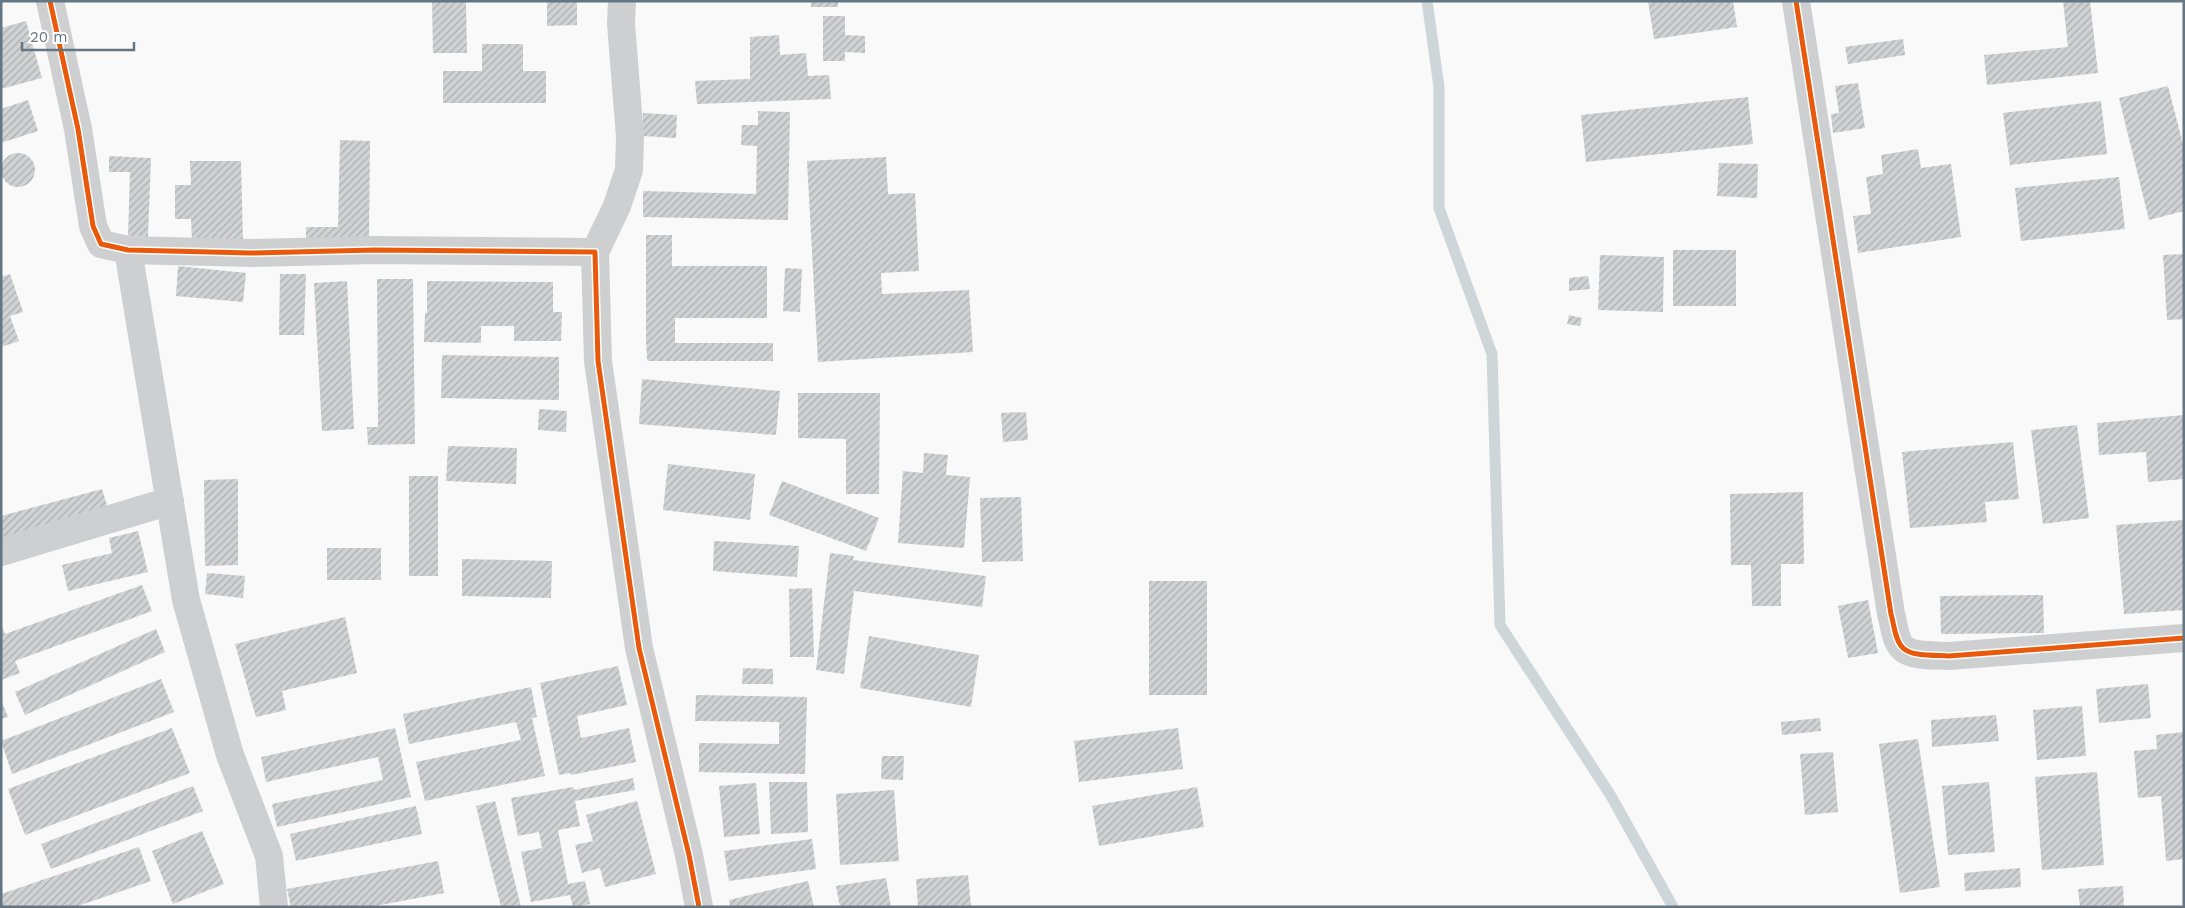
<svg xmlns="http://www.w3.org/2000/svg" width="2185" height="908" viewBox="0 0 2185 908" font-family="'Work Sans',sans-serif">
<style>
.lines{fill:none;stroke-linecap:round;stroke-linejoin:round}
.stream{stroke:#ced6d9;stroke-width:11}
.building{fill:url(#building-hatch)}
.street{stroke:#cecfd0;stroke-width:28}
.cycleway-casing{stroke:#fff;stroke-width:8}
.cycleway{stroke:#e8590c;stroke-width:5}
</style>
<defs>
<pattern id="building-hatch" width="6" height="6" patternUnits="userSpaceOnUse" patternTransform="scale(1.25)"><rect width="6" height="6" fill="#d0d2d3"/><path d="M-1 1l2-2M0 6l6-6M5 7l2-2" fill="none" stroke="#acafb1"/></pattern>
</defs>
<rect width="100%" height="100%" fill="#f9f9f9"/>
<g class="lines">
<!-- stream -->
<path class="stream" d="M 1427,1 L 1439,87 L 1439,208 L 1492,354 L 1500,625 L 1611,796 L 1673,907"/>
</g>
<!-- building -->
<g class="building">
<path d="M 432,1 L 466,1 L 467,53 L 433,53 Z"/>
<path d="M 547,1 L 577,1 L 577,25 L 547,26 Z"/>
<rect x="811" y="1" width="27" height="6"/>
<path d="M 1648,1 L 1733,1 L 1737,27 L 1654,39 Z"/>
<path d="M 2063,1 L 2090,1 L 2098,73 L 1987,85 L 1984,55 L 2068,47 Z"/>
<path d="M 823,16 L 845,16 L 845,35 L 865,36 L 865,53 L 845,52 L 845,61 L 823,61 Z"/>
<path d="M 26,21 L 42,78 L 1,89 L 1,28 Z"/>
<path d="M 779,35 L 780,55 L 806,53 L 808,76 L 829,75 L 831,99 L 697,104 L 695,81 L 750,79 L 750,37 Z"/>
<path d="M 1903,39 L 1905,55 L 1848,64 L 1845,47 Z"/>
<path d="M 482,44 L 523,44 L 523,71 L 546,71 L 546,103 L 443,103 L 443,71 L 482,71 Z"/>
<path d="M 1858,83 L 1865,128 L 1833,133 L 1831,114 L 1839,113 L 1835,86 Z"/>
<path d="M 2168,86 L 2184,148 L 2184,211 L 2149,220 L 2119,98 Z"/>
<path d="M 1748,97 L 1753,144 L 1586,162 L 1581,115 Z"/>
<path d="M 28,100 L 38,131 L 1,143 L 1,109 Z"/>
<path d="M 2101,101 L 2107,154 L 2010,165 L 2003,113 Z"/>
<path d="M 758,111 L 790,112 L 788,220 L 643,217 L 643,191 L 756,194 L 757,146 L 741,145 L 742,125 L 758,125 Z"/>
<path d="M 643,113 L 677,115 L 676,138 L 642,136 Z"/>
<path d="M 340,140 L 370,141 L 369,240 L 306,240 L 306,227 L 338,227 Z"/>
<path d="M 1918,149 L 1921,168 L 1951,164 L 1961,237 L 1858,253 L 1853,216 L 1871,214 L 1866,177 L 1883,174 L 1881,155 Z"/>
<circle cx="18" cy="170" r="17"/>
<path d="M 109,156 L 151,158 L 148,237 L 128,236 L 130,172 L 109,172 Z"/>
<path d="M 886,157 L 888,194 L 915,193 L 919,271 L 881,273 L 882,294 L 969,290 L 973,352 L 818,362 L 807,161 Z"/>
<path d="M 190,161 L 241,161 L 243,240 L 192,241 L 191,219 L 175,219 L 175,185 L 191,185 Z"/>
<path d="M 1719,163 L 1758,164 L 1757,198 L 1717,196 Z"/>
<path d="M 2119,177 L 2125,229 L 2021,241 L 2015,188 Z"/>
<path d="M 646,235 L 672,235 L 672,266 L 767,266 L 767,318 L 675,318 L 675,343 L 773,343 L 773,361 L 648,361 L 647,359 L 646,340 Z"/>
<rect x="1673" y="250" width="63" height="56"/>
<path d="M 2184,254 L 2184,319 L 2167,320 L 2163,255 Z"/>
<path d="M 1600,255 L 1664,257 L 1663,312 L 1598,310 Z"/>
<path d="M 178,266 L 246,273 L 243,302 L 176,296 Z"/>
<path d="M 785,268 L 802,269 L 800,312 L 783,311 Z"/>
<path d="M 10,274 L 23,312 L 10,316 L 19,341 L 1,347 L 1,277 Z"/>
<path d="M 280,274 L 306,274 L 304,335 L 279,335 Z"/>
<path d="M 1588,276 L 1590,289 L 1569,291 L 1569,278 Z"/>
<path d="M 377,279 L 413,279 L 415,444 L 368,445 L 367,427 L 378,427 Z"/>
<path d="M 347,281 L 354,429 L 322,431 L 314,283 Z"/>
<path d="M 427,281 L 553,282 L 553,312 L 562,312 L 561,341 L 514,341 L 514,326 L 481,326 L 481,343 L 424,342 L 425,313 L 427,313 Z"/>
<path d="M 1569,315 L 1582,318 L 1580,326 L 1567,324 Z"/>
<path d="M 442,355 L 559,357 L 559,400 L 441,398 Z"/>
<path d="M 642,379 L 780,391 L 776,435 L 639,424 Z"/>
<path d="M 798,393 L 880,393 L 879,494 L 846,494 L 846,439 L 798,438 Z"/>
<path d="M 539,409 L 567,411 L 566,432 L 538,430 Z"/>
<path d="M 1026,412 L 1028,440 L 1003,442 L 1001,413 Z"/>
<path d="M 2184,415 L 2184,479 L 2148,482 L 2146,452 L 2099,455 L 2097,423 Z"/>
<path d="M 2077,425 L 2089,518 L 2043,524 L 2031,430 Z"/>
<path d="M 2013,442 L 2019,499 L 1985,502 L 1987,522 L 1910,528 L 1902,452 Z"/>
<path d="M 448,446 L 517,448 L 516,484 L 446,481 Z"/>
<path d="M 924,453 L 948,455 L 946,475 L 970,477 L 964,548 L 898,543 L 903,471 L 923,473 Z"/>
<path d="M 668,464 L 755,474 L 750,520 L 663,510 Z"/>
<rect x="409" y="476" width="29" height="100"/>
<path d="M 238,479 L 238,565 L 205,566 L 204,480 Z"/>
<path d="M 782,481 L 879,518 L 866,551 L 769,515 Z"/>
<path d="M 102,489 L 110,515 L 1,545 L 1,516 Z"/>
<path d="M 1803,492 L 1804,564 L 1781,564 L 1781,606 L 1752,606 L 1751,565 L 1731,565 L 1730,494 Z"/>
<path d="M 1021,497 L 1023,561 L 982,562 L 980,498 Z"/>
<path d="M 2184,520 L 2184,610 L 2124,614 L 2116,525 Z"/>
<path d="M 138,531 L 148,572 L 68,591 L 62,565 L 112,553 L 109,538 Z"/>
<path d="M 714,541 L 799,546 L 797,577 L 713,571 Z"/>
<rect x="327" y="548" width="54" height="32"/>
<path d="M 830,553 L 854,556 L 853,560 L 986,576 L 982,607 L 854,591 L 844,674 L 816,670 Z"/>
<path d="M 462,559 L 552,561 L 551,598 L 462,596 Z"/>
<path d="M 207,573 L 245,576 L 243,598 L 205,594 Z"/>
<rect x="1149" y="581" width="58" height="114"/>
<path d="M 142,585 L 152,611 L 15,661 L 20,673 L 1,680 L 1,624 L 5,634 Z"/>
<path d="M 812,588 L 814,657 L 790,657 L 789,589 Z"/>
<path d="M 2043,595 L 2044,633 L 1941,634 L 1940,596 Z"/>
<path d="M 1868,600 L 1878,653 L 1848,658 L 1838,606 Z"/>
<path d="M 345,617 L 357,673 L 282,691 L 286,710 L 256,717 L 235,644 Z"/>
<path d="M 156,629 L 165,652 L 25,715 L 15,692 Z"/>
<path d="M 869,636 L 979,655 L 971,707 L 860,688 Z"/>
<path d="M 618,666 L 627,705 L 577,716 L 581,738 L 629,728 L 636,762 L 571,775 L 570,773 L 559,775 L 540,683 Z"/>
<path d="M 743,668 L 773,669 L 773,684 L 742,684 Z"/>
<path d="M 161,679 L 174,712 L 12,774 L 1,741 Z"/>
<path d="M 2148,684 L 2151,718 L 2099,723 L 2096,689 Z"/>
<path d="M 531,687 L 537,717 L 532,718 L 545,776 L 425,801 L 416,762 L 521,740 L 516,722 L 409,744 L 403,714 Z"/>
<path d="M 696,695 L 807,697 L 805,774 L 699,772 L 699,743 L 779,744 L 779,722 L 695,721 Z"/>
<path d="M 1,699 L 8,717 L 1,719 Z"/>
<path d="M 2082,706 L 2086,756 L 2037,760 L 2033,710 Z"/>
<path d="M 1996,715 L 1999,741 L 1932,747 L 1931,720 Z"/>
<path d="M 1820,718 L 1821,731 L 1782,735 L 1781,722 Z"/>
<path d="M 172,728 L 190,773 L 25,835 L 8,789 Z"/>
<path d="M 395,728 L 411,797 L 277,827 L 272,804 L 383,780 L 378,757 L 266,782 L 261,757 Z"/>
<path d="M 1178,728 L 1183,769 L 1079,782 L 1074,741 Z"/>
<path d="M 2184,732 L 2184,859 L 2166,861 L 2161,796 L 2138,798 L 2134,751 L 2157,749 L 2156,735 Z"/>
<path d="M 1918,739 L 1940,887 L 1900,893 L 1879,744 Z"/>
<path d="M 1833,752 L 1838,812 L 1805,815 L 1800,754 Z"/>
<path d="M 882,756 L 904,756 L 903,780 L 881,779 Z"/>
<path d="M 2097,772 L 2104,865 L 2042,870 L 2035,777 Z"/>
<path d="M 633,778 L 635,790 L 575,801 L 580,826 L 558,830 L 568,884 L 585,881 L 590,904 L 573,907 L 570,895 L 531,902 L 521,852 L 542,848 L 539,832 L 518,836 L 511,798 L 573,787 L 574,790 Z"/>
<path d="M 769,782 L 807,782 L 808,832 L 771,834 Z"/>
<path d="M 1989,782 L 1995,852 L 1948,855 L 1942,786 Z"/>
<path d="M 756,783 L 760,834 L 724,837 L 719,786 Z"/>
<path d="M 193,786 L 203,811 L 51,869 L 41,844 Z"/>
<path d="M 1197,787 L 1204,827 L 1099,846 L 1092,806 Z"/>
<path d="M 894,790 L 899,861 L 840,865 L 836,794 Z"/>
<path d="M 495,801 L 521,907 L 501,907 L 476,806 Z"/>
<path d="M 637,801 L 656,874 L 605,887 L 600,868 L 582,873 L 575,845 L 593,841 L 586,815 Z"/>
<path d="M 416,806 L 422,834 L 296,861 L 290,834 Z"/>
<path d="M 202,831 L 224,884 L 173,904 L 152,851 Z"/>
<path d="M 812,839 L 816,869 L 729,881 L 724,851 Z"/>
<path d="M 139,847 L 151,881 L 75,907 L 1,907 L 1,894 Z"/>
<path d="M 438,861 L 444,893 L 370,907 L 291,907 L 287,889 Z"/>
<path d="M 2020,868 L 2021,887 L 1965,891 L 1964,873 Z"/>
<path d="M 968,875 L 971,907 L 918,907 L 916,879 Z"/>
<path d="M 886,878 L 891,907 L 840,907 L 836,886 Z"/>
<path d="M 808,881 L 814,907 L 730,907 L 729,900 Z"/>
<path d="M 2123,886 L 2124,907 L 2080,907 L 2078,889 Z"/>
</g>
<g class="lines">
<!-- street -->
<g class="street">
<path d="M 50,1 L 78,129 L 93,226 L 101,244 L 128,250 L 251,253 L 375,250 L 595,252 L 598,361 L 639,648 L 689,855 L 699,907"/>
<path d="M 1796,1 L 1891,614 C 1894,624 1895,641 1903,648 C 1912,657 1937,655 1949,656 L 2184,638"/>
<path d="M 128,250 L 186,600 L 230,755 L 269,856 L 274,907"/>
<path d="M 595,252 L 617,206 L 629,170 L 630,137 L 621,24 L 622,1"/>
<path d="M 1,552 L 170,501"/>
</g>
<defs>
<g id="cycleway">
<path d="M 50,1 L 78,129 L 93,226 L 101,244 L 128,250 L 251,253 L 375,250 L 595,252 L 598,361 L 639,648 L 689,855 L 699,907"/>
<path d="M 1796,1 L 1891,614 C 1894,624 1895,641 1903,648 C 1912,657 1937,655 1949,656 L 2184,638"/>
</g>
</defs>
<!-- cycleway casing -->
<use href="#cycleway" class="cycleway-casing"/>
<!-- cycleway -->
<use href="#cycleway" class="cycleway"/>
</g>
<!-- border -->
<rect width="2185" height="908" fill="none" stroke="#657683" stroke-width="5"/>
<!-- scale -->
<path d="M22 42v8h112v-8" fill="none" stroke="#657683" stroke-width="2.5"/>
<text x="30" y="42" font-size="15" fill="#657683" stroke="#ffffff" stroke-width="4" paint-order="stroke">20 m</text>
</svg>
